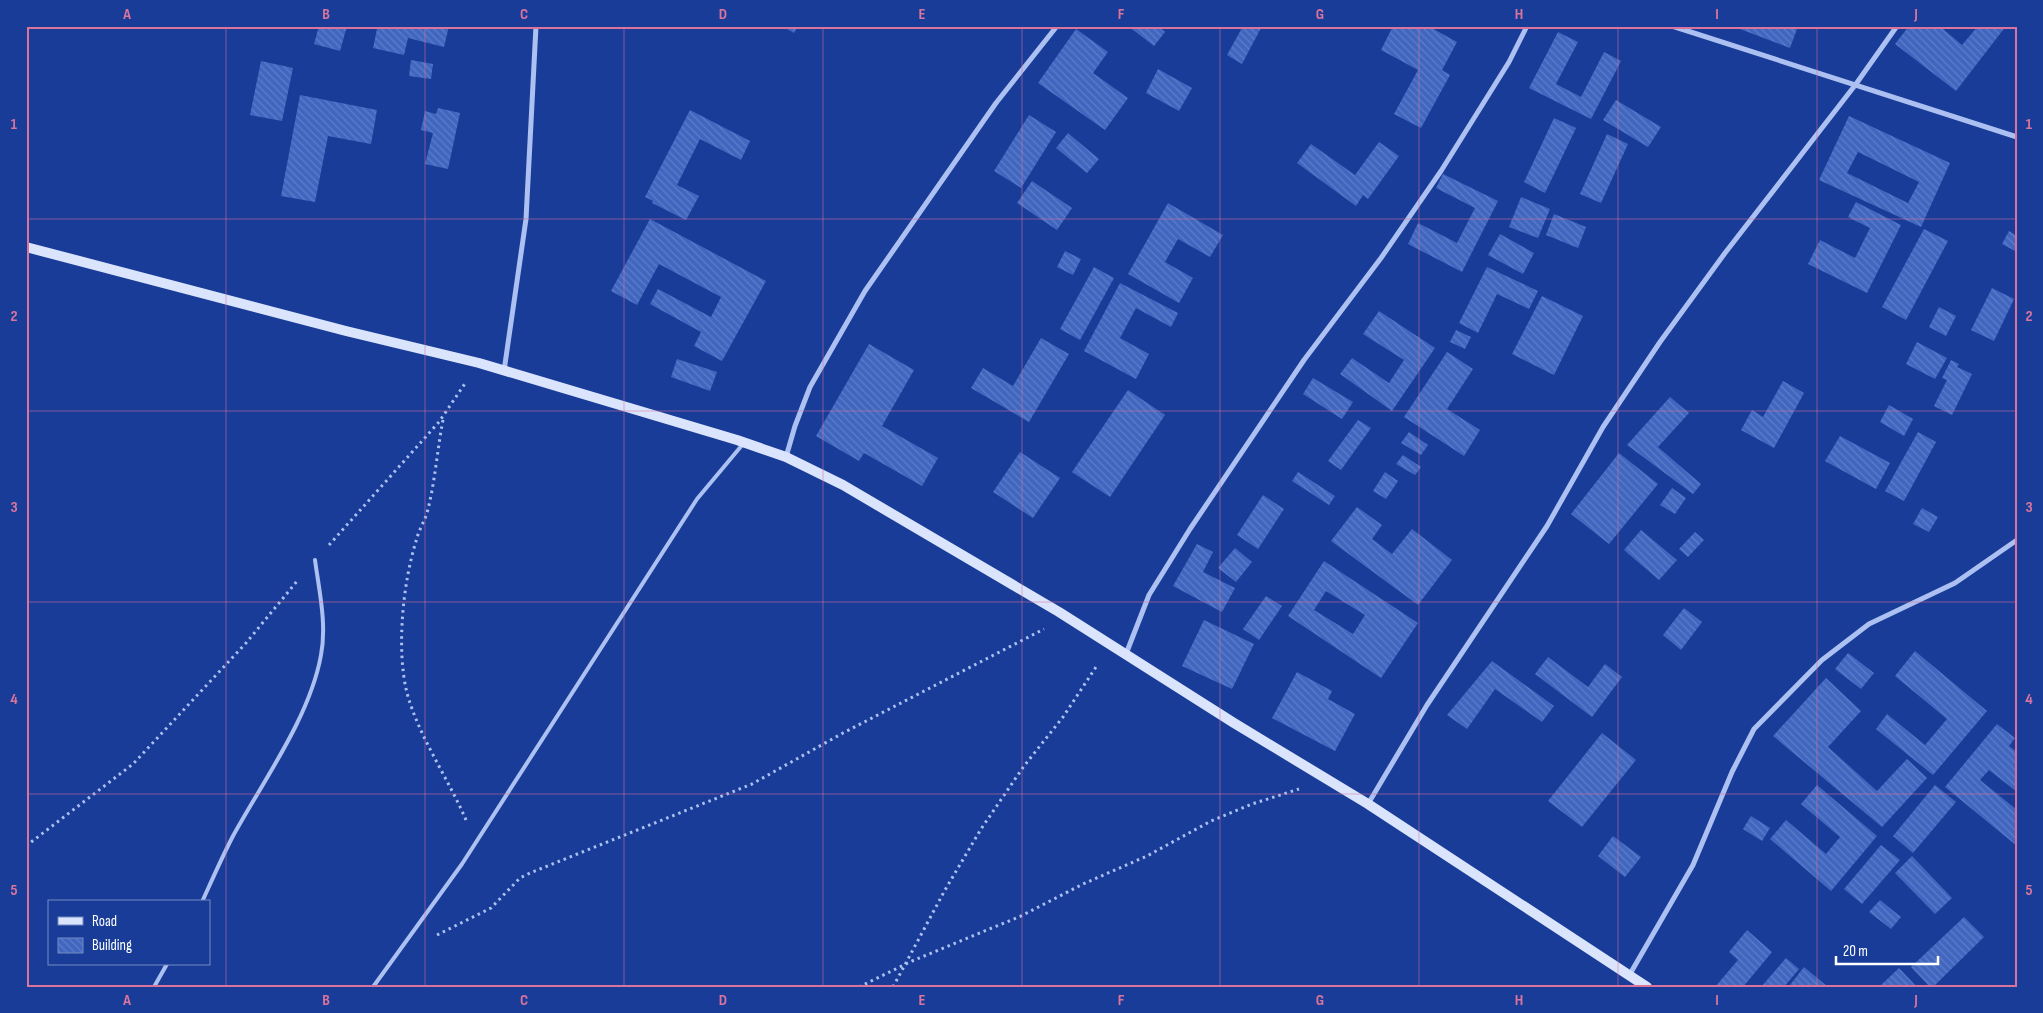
<svg xmlns="http://www.w3.org/2000/svg" width="2043" height="1013" viewBox="0 0 2043 1013" font-family="'Sofia Sans Condensed',sans-serif">
<style>
.building{fill:url(#building-back-hatch);fill-rule:evenodd}
.lines{fill:none;stroke-linecap:round;stroke-linejoin:round}
.path{stroke:#acc1f1;stroke-width:3;stroke-dasharray:2.5 4;stroke-linecap:butt}
.lane{stroke:#acc1f1;stroke-width:4}
.street{stroke:#acc1f1;stroke-width:5}
.secondary{stroke:#dae4fc;stroke-width:10}
.grid{fill:none;stroke:#da749d;stroke-width:1;stroke-opacity:0.55}
.neatline{fill:none;stroke:#da749d;stroke-width:2}
.grid-label{font-size:16px;text-anchor:middle;font-weight:bold;fill:#da749d}
</style>
<defs>
<pattern id="building-back-hatch" width="6" height="6" patternUnits="userSpaceOnUse" patternTransform="scale(1.25)"><rect width="6" height="6" fill="#4066bf"/><path d="M-1 5l2 2M0 0l6 6M5-1l2 2" fill="none" stroke="#5d7dc9"/></pattern>
</defs>
<rect width="100%" height="100%" fill="#183c98"/>
<!-- building -->
<g class="building">
<path d="M 319,26 L 347,26 L 340,51 L 314,44 Z"/>
<path d="M 371,26 L 449,26 L 444,47 L 408,38 L 404,55 L 373,48 L 377,29 Z"/>
<path d="M 782,26 L 798,26 L 794,33 Z"/>
<path d="M 1128,26 L 1158,26 L 1165,32 L 1154,46 Z"/>
<path d="M 1243,26 L 1262,26 L 1242,64 L 1227,55 Z"/>
<path d="M 1393,26 L 1428,26 L 1457,42 L 1442,70 L 1450,75 L 1421,128 L 1394,114 L 1418,70 L 1381,50 Z"/>
<path d="M 1732,26 L 1798,26 L 1790,48 Z"/>
<path d="M 1909,26 L 1945,26 L 1943,29 L 1962,45 L 1978,26 L 2006,26 L 1956,91 L 1895,44 Z"/>
<path d="M 1076,29 L 1108,52 L 1093,73 L 1128,98 L 1105,130 L 1038,83 Z"/>
<path d="M 1558,32 L 1578,42 L 1556,84 L 1581,97 L 1604,52 L 1621,61 L 1591,119 L 1529,88 Z"/>
<path d="M 411,60 L 433,64 L 431,79 L 409,76 Z"/>
<path d="M 261,61 L 293,68 L 282,121 L 250,115 Z"/>
<path d="M 1158,69 L 1192,88 L 1179,111 L 1146,93 Z"/>
<path d="M 300,95 L 377,110 L 371,144 L 328,136 L 315,202 L 281,196 Z"/>
<path d="M 1616,100 L 1661,127 L 1648,147 L 1603,120 Z"/>
<path d="M 438,108 L 460,113 L 448,169 L 425,164 L 433,133 L 421,130 L 425,111 L 436,114 Z"/>
<path d="M 690,110 L 750,141 L 741,160 L 700,139 L 677,185 L 699,196 L 686,220 L 652,203 L 653,201 L 645,197 Z"/>
<path d="M 1029,115 L 1056,132 L 1021,188 L 994,171 Z"/>
<path d="M 1849,116 L 1950,163 L 1921,227 L 1819,180 ZM 1858,152 L 1919,182 L 1908,203 L 1847,173 Z"/>
<path d="M 1554,118 L 1576,128 L 1545,193 L 1524,182 Z"/>
<path d="M 1068,133 L 1099,159 L 1087,173 L 1056,148 Z"/>
<path d="M 1607,134 L 1628,144 L 1601,203 L 1580,194 Z"/>
<path d="M 1379,142 L 1399,156 L 1368,199 L 1363,195 L 1356,206 L 1297,163 L 1311,144 L 1355,175 Z"/>
<path d="M 1443,174 L 1498,201 L 1462,272 L 1408,244 L 1418,223 L 1457,243 L 1475,208 L 1436,188 Z"/>
<path d="M 1032,181 L 1072,208 L 1057,230 L 1017,203 Z"/>
<path d="M 1521,197 L 1550,209 L 1538,238 L 1509,227 Z"/>
<path d="M 1856,202 L 1901,225 L 1867,293 L 1808,264 L 1820,240 L 1855,258 L 1870,228 L 1848,217 Z"/>
<path d="M 1168,203 L 1223,235 L 1210,257 L 1178,239 L 1165,262 L 1193,278 L 1179,303 L 1128,274 Z"/>
<path d="M 1554,214 L 1586,227 L 1578,248 L 1546,235 Z"/>
<path d="M 650,219 L 766,281 L 722,361 L 694,346 L 701,332 L 650,304 L 658,289 L 711,317 L 721,297 L 659,264 L 637,305 L 611,291 Z"/>
<path d="M 1924,229 L 1948,241 L 1906,320 L 1882,307 Z"/>
<path d="M 2009,231 L 2017,236 L 2017,252 L 2002,244 Z"/>
<path d="M 1500,234 L 1534,253 L 1523,274 L 1488,255 Z"/>
<path d="M 1065,251 L 1081,259 L 1073,275 L 1057,267 Z"/>
<path d="M 1094,267 L 1114,278 L 1080,340 L 1060,329 Z"/>
<path d="M 1487,267 L 1538,291 L 1529,309 L 1497,294 L 1478,333 L 1459,323 Z"/>
<path d="M 1120,283 L 1178,313 L 1171,327 L 1136,308 L 1120,338 L 1149,354 L 1136,379 L 1084,351 Z"/>
<path d="M 1992,288 L 2014,299 L 1994,341 L 1971,330 Z"/>
<path d="M 1542,296 L 1583,316 L 1554,375 L 1512,354 Z"/>
<path d="M 1939,307 L 1956,316 L 1946,336 L 1929,327 Z"/>
<path d="M 1379,311 L 1435,348 L 1392,411 L 1340,374 L 1352,358 L 1389,383 L 1404,360 L 1363,334 Z"/>
<path d="M 1456,330 L 1471,337 L 1465,349 L 1450,342 Z"/>
<path d="M 1041,338 L 1069,354 L 1029,422 L 971,388 L 983,368 L 1013,386 Z"/>
<path d="M 1917,342 L 1947,358 L 1935,379 L 1906,364 Z"/>
<path d="M 869,344 L 914,370 L 882,426 L 938,458 L 922,486 L 864,453 L 859,461 L 816,436 Z"/>
<path d="M 1447,352 L 1473,369 L 1447,409 L 1480,430 L 1464,456 L 1404,417 Z"/>
<path d="M 677,359 L 717,372 L 710,391 L 671,377 Z"/>
<path d="M 1951,360 L 1959,364 L 1957,367 L 1972,374 L 1952,415 L 1934,406 L 1947,380 L 1942,378 Z"/>
<path d="M 1313,378 L 1353,402 L 1342,419 L 1303,394 Z"/>
<path d="M 1783,381 L 1804,393 L 1774,448 L 1741,430 L 1752,410 L 1763,417 Z"/>
<path d="M 1128,390 L 1165,415 L 1110,497 L 1072,472 Z"/>
<path d="M 1670,397 L 1689,413 L 1658,447 L 1701,484 L 1693,494 L 1627,445 Z"/>
<path d="M 1889,405 L 1913,419 L 1904,436 L 1880,422 Z"/>
<path d="M 1358,420 L 1371,428 L 1341,470 L 1328,461 Z"/>
<path d="M 1409,432 L 1428,445 L 1421,455 L 1401,443 Z"/>
<path d="M 1918,432 L 1936,442 L 1904,501 L 1885,491 Z"/>
<path d="M 1840,436 L 1890,463 L 1876,489 L 1825,461 Z"/>
<path d="M 1020,452 L 1060,478 L 1033,518 L 993,492 Z"/>
<path d="M 1619,453 L 1658,484 L 1609,544 L 1571,514 Z"/>
<path d="M 1403,455 L 1421,467 L 1415,475 L 1396,464 Z"/>
<path d="M 1298,472 L 1335,496 L 1329,505 L 1292,481 Z"/>
<path d="M 1385,472 L 1398,481 L 1386,499 L 1373,491 Z"/>
<path d="M 1672,488 L 1686,498 L 1675,514 L 1660,505 Z"/>
<path d="M 1263,495 L 1284,509 L 1258,549 L 1237,535 Z"/>
<path d="M 1357,507 L 1382,525 L 1372,539 L 1392,554 L 1412,529 L 1452,560 L 1418,605 L 1331,541 Z"/>
<path d="M 1922,508 L 1938,517 L 1929,532 L 1913,524 Z"/>
<path d="M 1641,530 L 1677,560 L 1659,580 L 1624,550 Z"/>
<path d="M 1695,532 L 1704,540 L 1688,557 L 1679,549 Z"/>
<path d="M 1197,544 L 1213,552 L 1203,572 L 1235,588 L 1222,612 L 1173,586 Z"/>
<path d="M 1235,548 L 1252,562 L 1236,582 L 1218,568 Z"/>
<path d="M 1324,561 L 1418,623 L 1381,678 L 1288,616 ZM 1326,591 L 1365,615 L 1353,634 L 1314,610 Z"/>
<path d="M 1266,596 L 1282,606 L 1259,640 L 1243,629 Z"/>
<path d="M 1684,608 L 1702,622 L 1681,650 L 1663,635 Z"/>
<path d="M 1204,620 L 1254,644 L 1232,689 L 1182,666 Z"/>
<path d="M 1915,651 L 1987,711 L 1933,775 L 1876,729 L 1887,714 L 1925,745 L 1947,719 L 1895,676 Z"/>
<path d="M 1848,653 L 1874,673 L 1861,689 L 1835,669 Z"/>
<path d="M 1548,657 L 1588,687 L 1605,664 L 1622,677 L 1592,717 L 1535,674 Z"/>
<path d="M 1492,661 L 1554,706 L 1542,722 L 1495,689 L 1467,729 L 1447,715 Z"/>
<path d="M 1297,672 L 1332,691 L 1328,699 L 1355,714 L 1335,751 L 1272,718 Z"/>
<path d="M 1826,678 L 1861,711 L 1828,747 L 1877,791 L 1907,759 L 1927,778 L 1882,827 L 1773,736 Z"/>
<path d="M 1997,724 L 2015,738 L 2009,746 L 2017,752 L 2017,792 L 1989,770 L 1980,780 L 2017,810 L 2017,846 L 1945,787 Z"/>
<path d="M 1602,733 L 1636,760 L 1582,827 L 1548,801 Z"/>
<path d="M 1817,785 L 1877,836 L 1831,891 L 1770,839 L 1786,820 L 1826,854 L 1840,837 L 1801,804 Z"/>
<path d="M 1935,785 L 1956,802 L 1913,853 L 1893,836 Z"/>
<path d="M 1751,816 L 1770,828 L 1762,841 L 1743,829 Z"/>
<path d="M 1613,836 L 1641,857 L 1625,877 L 1598,856 Z"/>
<path d="M 1881,845 L 1900,860 L 1862,904 L 1844,889 Z"/>
<path d="M 1912,856 L 1952,898 L 1935,914 L 1895,873 Z"/>
<path d="M 1880,900 L 1901,917 L 1891,929 L 1869,912 Z"/>
<path d="M 1964,917 L 1984,937 L 1933,987 L 1930,987 L 1911,967 Z"/>
<path d="M 1747,930 L 1772,952 L 1743,987 L 1715,987 L 1738,960 L 1729,952 Z"/>
<path d="M 1786,958 L 1799,969 L 1784,987 L 1761,987 Z"/>
<path d="M 1804,967 L 1828,987 L 1793,987 L 1790,985 Z"/>
<path d="M 1899,968 L 1917,987 L 1879,987 Z"/>
</g>
<g class="lines">
<!-- path -->
<g class="path">
<path d="M 443,420 C 437,451 435,483 427,513 C 424,522 419,530 417,538 C 403,581 396,649 407,693 C 419,737 448,778 466,820"/>
<path d="M 329,545 L 439,422 L 466,382"/>
<path d="M 26,846 L 133,764 L 246,643 L 298,580"/>
<path d="M 437,935 L 491,908 L 520,878 L 530,873 L 752,784 L 843,733 L 1044,629"/>
<path d="M 859,987 L 912,961 L 1021,916 L 1083,884 L 1147,856 L 1211,821 L 1252,804 L 1299,789"/>
<path d="M 893,987 L 945,890 L 981,829 L 1024,766 L 1063,717 L 1098,664"/>
</g>
<!-- lane -->
<g class="lane">
<path d="M 202,902 C 212,880 222,857 233,836 C 263,781 310,717 321,655 C 327,624 319,590 315,560"/>
<path d="M 154,987 L 167,964"/>
<path d="M 373,987 L 462,864 L 697,499 L 743,444"/>
</g>
<!-- street -->
<g class="street">
<path d="M 1672,26 L 2017,137"/>
<path d="M 504,371 L 526,219 L 536,26"/>
<path d="M 786,457 L 795,426 L 810,387 L 865,291 L 996,103 L 1057,26"/>
<path d="M 1126,654 L 1149,595 L 1190,529 L 1304,360 L 1381,258 L 1441,171 L 1509,62 L 1527,26"/>
<path d="M 1368,804 L 1427,705 L 1547,526 L 1603,427 L 1660,342 L 1725,253 L 1856,84 L 1897,26"/>
<path d="M 1630,974 L 1693,865 L 1732,772 L 1754,729 L 1822,660 L 1869,624 L 1955,583 L 2017,540"/>
</g>
<!-- secondary -->
<path class="secondary" d="M 26,247 L 346,331 L 479,363 L 737,440 L 786,457 L 843,485 L 1059,612 L 1234,723 L 1368,804 L 1647,987"/>
</g>
<!-- grid -->
<path class="grid" d="M 226,26 L 226,987M 425,26 L 425,987M 624,26 L 624,987M 823,26 L 823,987M 1022,26 L 1022,987M 1220,26 L 1220,987M 1419,26 L 1419,987M 1618,26 L 1618,987M 1817,26 L 1817,987M 26,219 L 2017,219M 26,411 L 2017,411M 26,602 L 2017,602M 26,794 L 2017,794"/>
<!-- border -->
<rect width="2043" height="1013" fill="none" stroke="#183c98" stroke-width="55"/>
<!-- legend -->
<rect x="48" y="900" width="162" height="65" fill="#183c98" stroke="#748ac1"/>
<rect x="58" y="917" width="25" height="8" fill="#dae4fc" stroke="#748ac1"/>
<text x="92" y="926" font-size="15" fill="#ffffff">Road</text>
<rect x="58" y="938" width="25" height="15" fill="url(#building-back-hatch)" stroke="#748ac1"/>
<text x="92" y="950" font-size="15" fill="#ffffff">Building</text>
<!-- scale -->
<path d="M1836 956v8h102v-8" fill="none" stroke="#ffffff" stroke-width="2.5"/>
<text x="1843" y="956" font-size="15" fill="#ffffff" stroke="#183c98" stroke-width="4" paint-order="stroke">20 m</text>
<rect x="28" y="28" width="1988" height="958" class="neatline"/>
<g class="grid-label">
<text x="127" y="19">A</text>
<text x="326" y="19">B</text>
<text x="524" y="19">C</text>
<text x="723" y="19">D</text>
<text x="922" y="19">E</text>
<text x="1121" y="19">F</text>
<text x="1320" y="19">G</text>
<text x="1519" y="19">H</text>
<text x="1717" y="19">I</text>
<text x="1916" y="19">J</text>
<text x="14" y="129">1</text>
<text x="2029" y="129">1</text>
<text x="14" y="321">2</text>
<text x="2029" y="321">2</text>
<text x="14" y="512">3</text>
<text x="2029" y="512">3</text>
<text x="14" y="704">4</text>
<text x="2029" y="704">4</text>
<text x="14" y="895">5</text>
<text x="2029" y="895">5</text>
<text x="127" y="1005">A</text>
<text x="326" y="1005">B</text>
<text x="524" y="1005">C</text>
<text x="723" y="1005">D</text>
<text x="922" y="1005">E</text>
<text x="1121" y="1005">F</text>
<text x="1320" y="1005">G</text>
<text x="1519" y="1005">H</text>
<text x="1717" y="1005">I</text>
<text x="1916" y="1005">J</text>
</g>
</svg>
